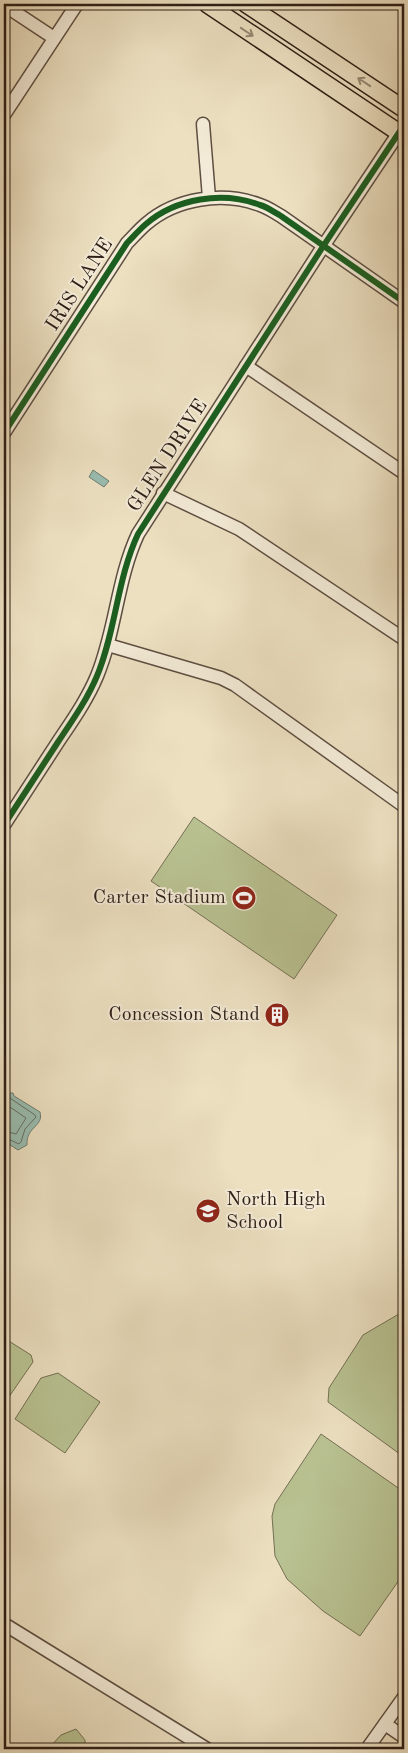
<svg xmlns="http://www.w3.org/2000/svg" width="408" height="1753" viewBox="0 0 408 1753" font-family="'Old Standard TT',serif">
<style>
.green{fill:#b9c292;stroke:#747054}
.water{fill:#99bdb0;stroke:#6e7d72}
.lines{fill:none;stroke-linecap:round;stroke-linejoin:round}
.shore{stroke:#646e63;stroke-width:1}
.minor-casing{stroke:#5e4e41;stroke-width:15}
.major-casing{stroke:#2e1e16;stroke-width:19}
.minor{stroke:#f3ebd7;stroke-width:12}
.major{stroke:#ece0c1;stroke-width:16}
.cycleway-casing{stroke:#f3ebd7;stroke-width:9}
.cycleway{stroke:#1b5e20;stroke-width:6}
.oneway{stroke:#968974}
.labels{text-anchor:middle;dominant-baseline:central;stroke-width:4;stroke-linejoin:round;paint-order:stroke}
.street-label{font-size:20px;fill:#2e1e16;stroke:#f3ebd7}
.poi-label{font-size:20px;fill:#2e1e16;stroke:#f3ebd7;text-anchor:end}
</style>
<rect width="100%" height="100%" fill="#ece0c1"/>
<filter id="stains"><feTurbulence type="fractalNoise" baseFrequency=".004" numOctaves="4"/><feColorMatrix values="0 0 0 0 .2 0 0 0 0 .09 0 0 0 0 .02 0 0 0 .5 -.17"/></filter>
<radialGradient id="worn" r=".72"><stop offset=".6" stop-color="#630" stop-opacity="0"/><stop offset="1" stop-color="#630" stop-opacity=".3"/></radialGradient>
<!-- green -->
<g class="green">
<path d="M 194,817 L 337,915 L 294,979 L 151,881 Z"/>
<path d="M 404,1311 L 404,1457 L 328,1402 L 329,1388 L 363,1335 Z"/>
<path d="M 4,1338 L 31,1355 L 33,1362 L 4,1404 Z"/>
<path d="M 58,1373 L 100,1402 L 65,1453 L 15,1419 L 41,1378 Z"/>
<path d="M 321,1434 L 404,1492 L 404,1573 L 360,1636 L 323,1611 L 287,1579 L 275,1556 L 272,1516 L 275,1504 Z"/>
<path d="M 76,1729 L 85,1740 L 85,1749 L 48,1749 L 61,1735 Z"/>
</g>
<!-- water -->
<g class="water">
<path d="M 93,470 L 109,481 L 104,487 L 89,477 Z"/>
<path d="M 4,1089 L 9,1093 L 13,1093 L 14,1096 L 40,1112 C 44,1127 26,1126 27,1145 L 18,1150 L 4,1141 Z"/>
</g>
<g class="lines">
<!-- shore -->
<g class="shore">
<path d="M 4,1094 L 35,1115 L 36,1117 L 25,1129 L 21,1142 L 19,1144 L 4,1137"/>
<path d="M 4,1103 L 26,1118 L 16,1134 L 4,1131"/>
</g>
<defs>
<g id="minor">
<path d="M 4,5 L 54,38"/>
<path d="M 4,115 L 77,4"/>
<path d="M 203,124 L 209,198"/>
<path d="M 246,366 L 404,473"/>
<path d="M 4,433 L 127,243 C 133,237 139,230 146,224 C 176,198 223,191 260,205 C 267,207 274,212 281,216 L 404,302"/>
<path d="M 163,493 L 239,529 L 404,639"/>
<path d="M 108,645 L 221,678 L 235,685 L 404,806"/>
<path d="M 4,825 C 22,797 40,770 58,742 C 72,721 87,700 97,676 C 116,630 117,579 138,534 L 324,245 L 404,125"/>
<path d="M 4,1624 L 207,1749"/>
<path d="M 385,1724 L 404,1737"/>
<path d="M 367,1749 L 404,1697"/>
</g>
<g id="major">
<path d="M 207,4 L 404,136"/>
<path d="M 246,4 L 404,109"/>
</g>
</defs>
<!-- minor casing -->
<use href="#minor" class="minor-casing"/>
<!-- major casing -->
<use href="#major" class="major-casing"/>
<!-- minor -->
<use href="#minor" class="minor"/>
<!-- major -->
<use href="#major" class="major"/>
<defs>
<g id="cycleway">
<path d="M 4,433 L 127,243 C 133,237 139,230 146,224 C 176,198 223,191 260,205 C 267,207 274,212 281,216 L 404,302"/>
<path d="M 4,825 C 22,797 40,770 58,742 C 72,721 87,700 97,676 C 116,630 117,579 138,534 L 324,245 L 404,125"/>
</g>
</defs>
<!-- cycleway casing -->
<use href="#cycleway" class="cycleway-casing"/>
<!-- cycleway -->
<use href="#cycleway" class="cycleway"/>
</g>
<!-- one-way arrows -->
<defs><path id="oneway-shaft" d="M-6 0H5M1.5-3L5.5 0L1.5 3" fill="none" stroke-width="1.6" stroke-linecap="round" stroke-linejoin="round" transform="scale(1.25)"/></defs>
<g class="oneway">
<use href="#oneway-shaft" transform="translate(247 32) rotate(34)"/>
<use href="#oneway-shaft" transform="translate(364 82) rotate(-146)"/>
</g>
<!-- icons -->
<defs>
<symbol id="stadium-disc" viewBox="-11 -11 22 22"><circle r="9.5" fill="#8f2418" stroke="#f3ebd7"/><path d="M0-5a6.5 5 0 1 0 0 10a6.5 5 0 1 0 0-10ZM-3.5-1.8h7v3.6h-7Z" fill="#fff"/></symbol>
<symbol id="building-disc" viewBox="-11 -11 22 22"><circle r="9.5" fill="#8f2418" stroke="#f3ebd7"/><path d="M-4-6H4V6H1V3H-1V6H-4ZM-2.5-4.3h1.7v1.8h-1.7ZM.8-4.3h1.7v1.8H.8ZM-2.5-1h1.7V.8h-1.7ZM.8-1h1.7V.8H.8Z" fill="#fff"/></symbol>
<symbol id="school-disc" viewBox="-11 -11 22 22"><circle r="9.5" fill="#8f2418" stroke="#f3ebd7"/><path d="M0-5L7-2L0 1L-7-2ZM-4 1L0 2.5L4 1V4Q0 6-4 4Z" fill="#fff"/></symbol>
</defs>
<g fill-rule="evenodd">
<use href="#stadium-disc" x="230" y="884" width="28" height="28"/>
<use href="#building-disc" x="263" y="1001" width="28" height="28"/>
<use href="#school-disc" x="194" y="1197" width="28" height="28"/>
</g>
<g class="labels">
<!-- street labels -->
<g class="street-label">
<text transform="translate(80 285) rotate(-57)">IRIS LANE</text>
<text transform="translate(168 456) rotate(-57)">GLEN DRIVE</text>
</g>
<!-- poi labels -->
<g class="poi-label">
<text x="226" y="898">Carter Stadium</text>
<text x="260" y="1015">Concession Stand</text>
<text x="226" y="1200" text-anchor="start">North High<tspan x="226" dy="23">School</tspan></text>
</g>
</g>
<!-- margin -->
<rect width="408" height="1753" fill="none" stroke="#ece0c1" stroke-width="20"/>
<rect x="5" y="5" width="398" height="1743" fill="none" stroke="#2e1e16" stroke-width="2.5"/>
<rect x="10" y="10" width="388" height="1733" fill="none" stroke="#2e1e16"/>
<rect width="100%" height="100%" filter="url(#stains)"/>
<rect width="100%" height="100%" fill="url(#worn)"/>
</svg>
